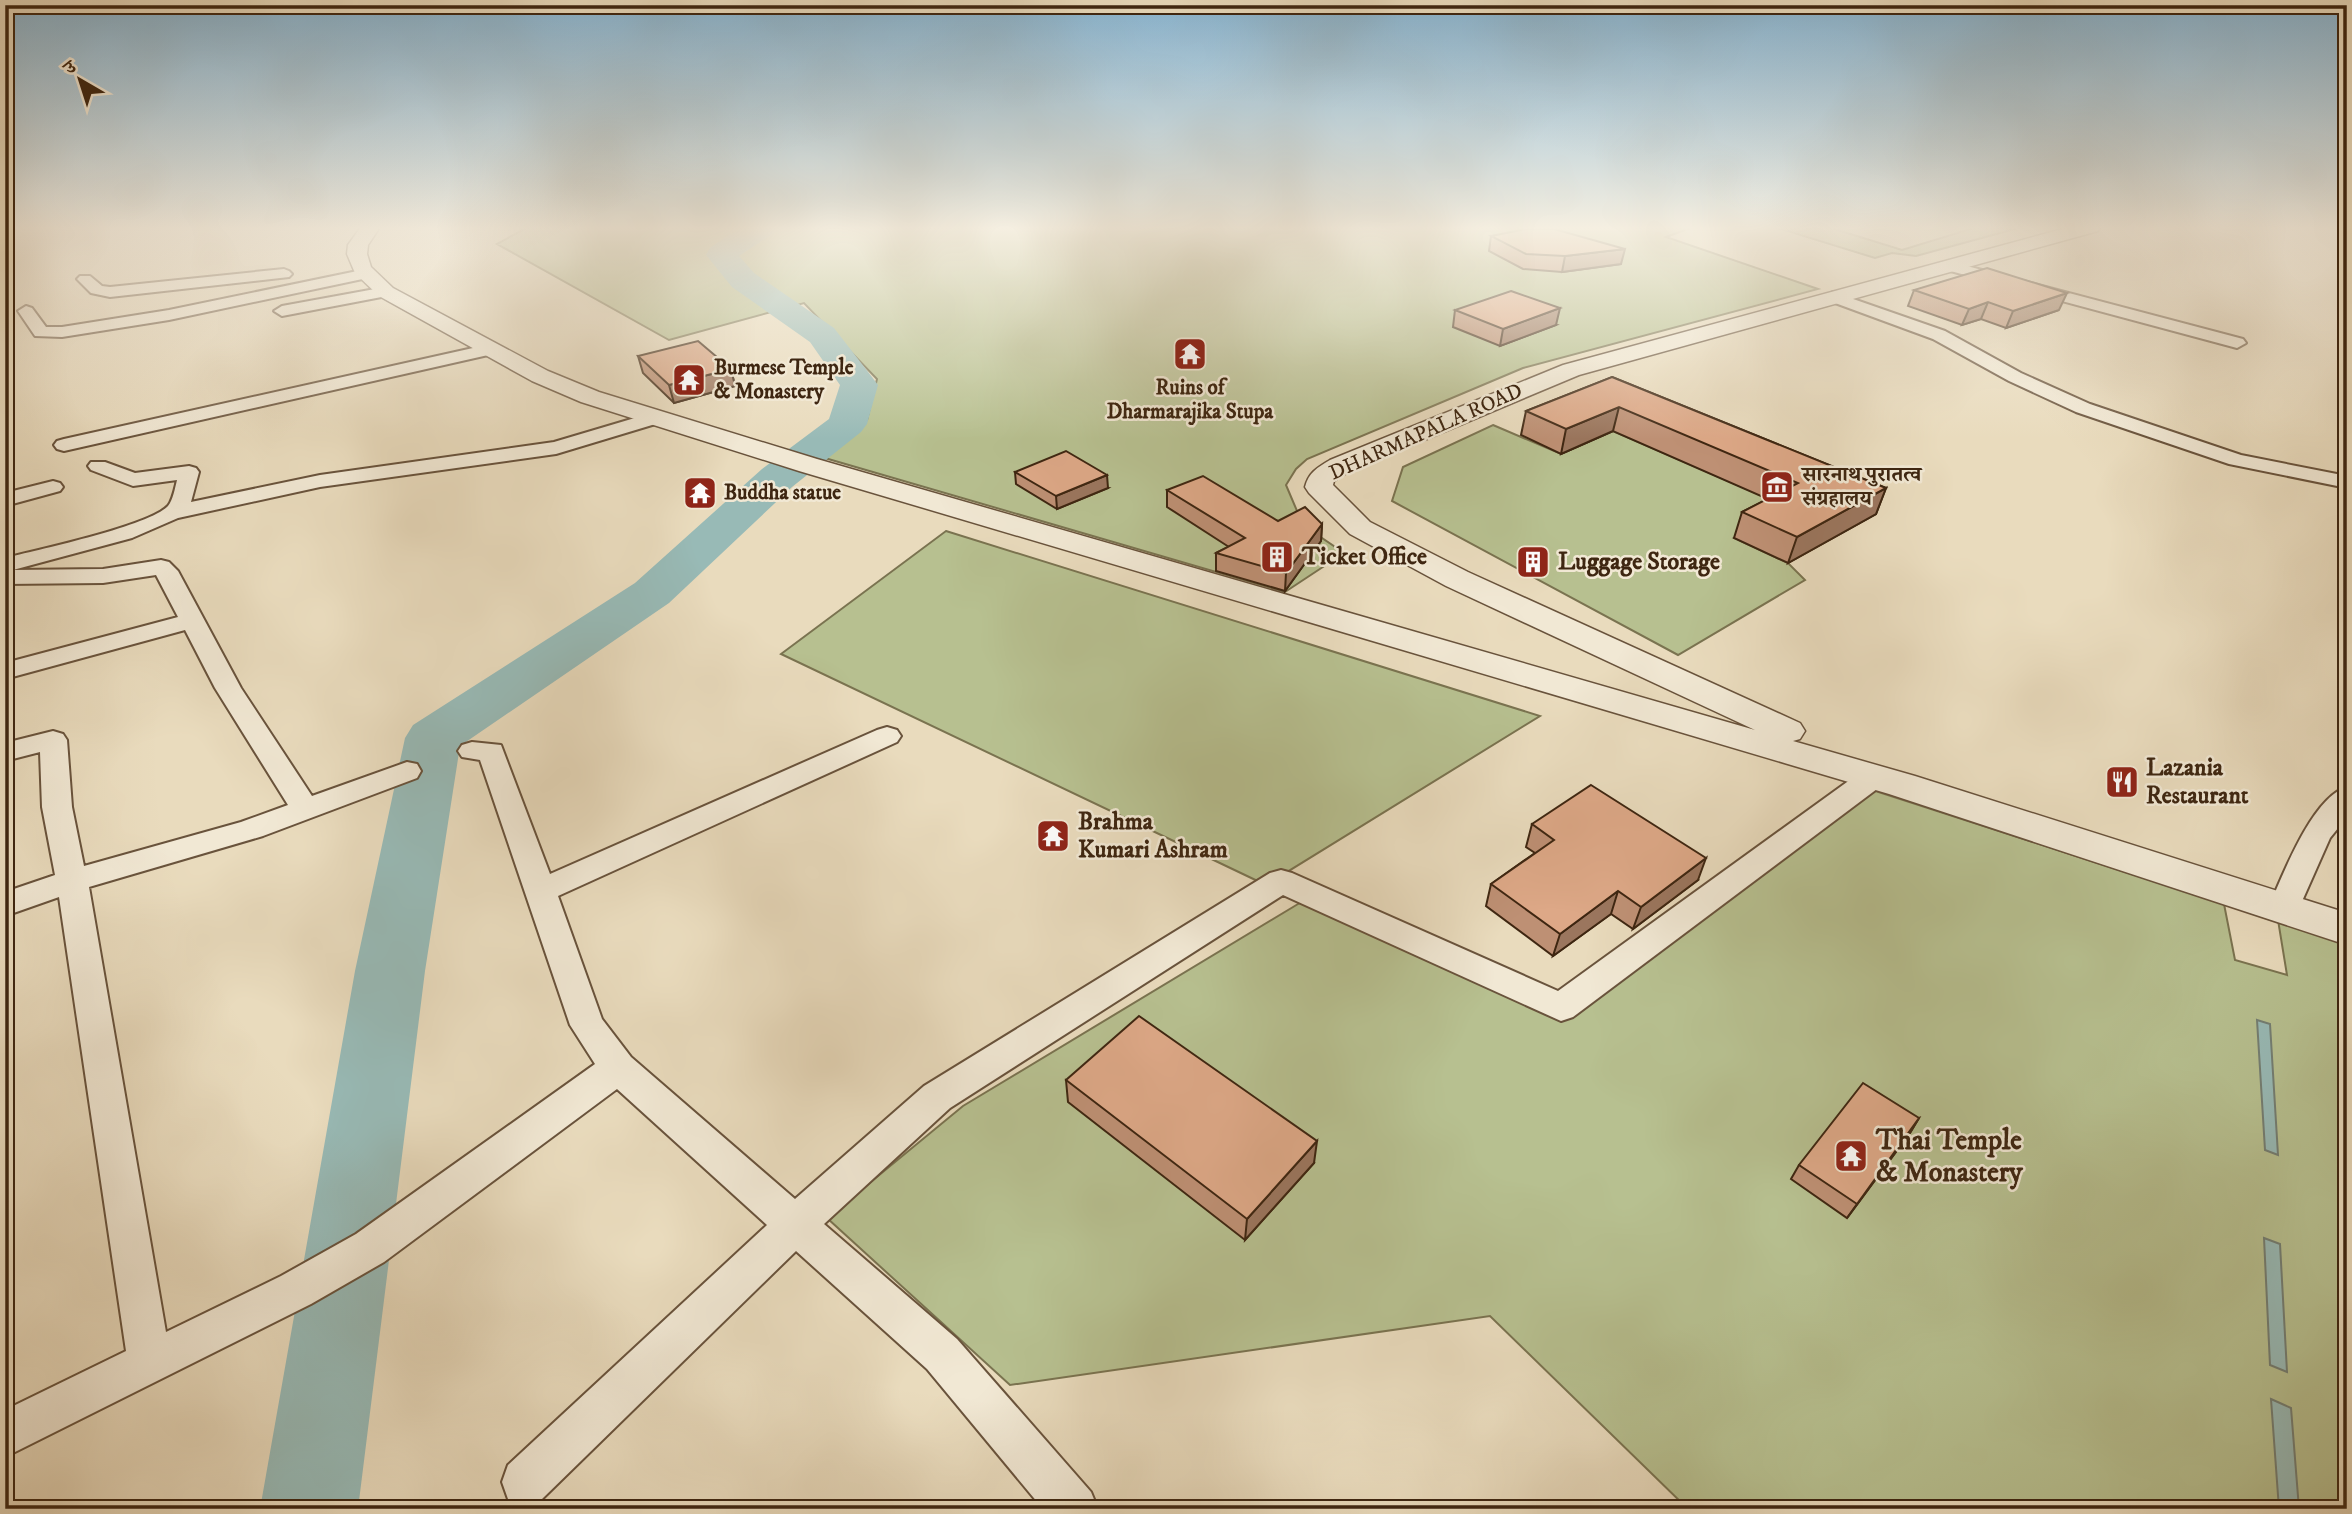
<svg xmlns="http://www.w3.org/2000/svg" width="2352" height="1514" viewBox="0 0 2352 1514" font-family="'IM FELL DW Pica','Noto Serif Devanagari',serif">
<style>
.green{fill:#b7c090;stroke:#7a7350;stroke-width:2}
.water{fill:#98bab6;stroke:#747f74;stroke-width:2}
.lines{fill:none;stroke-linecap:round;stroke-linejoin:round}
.river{fill:#98bab6;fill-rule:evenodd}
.minor-casing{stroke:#69533c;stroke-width:4}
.tertiary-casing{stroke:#69533c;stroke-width:3}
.minor{fill:#f1e8d4;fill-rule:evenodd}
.tertiary{fill:#f1e8d4;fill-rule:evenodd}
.wall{fill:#be9074;stroke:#3e2611;stroke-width:2}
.shaded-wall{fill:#9b765e;stroke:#3e2611;stroke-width:2}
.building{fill:#dda887;stroke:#3e2611;stroke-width:2}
.labels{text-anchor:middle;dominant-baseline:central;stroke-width:5;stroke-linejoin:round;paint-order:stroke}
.far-poi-label{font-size:21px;font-weight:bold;fill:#3e2611;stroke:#f1e8d4;text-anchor:start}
.far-street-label{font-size:21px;fill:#3e2611;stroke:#f1e8d4}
.poi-label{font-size:24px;font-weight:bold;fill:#3e2611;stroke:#f1e8d4;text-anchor:start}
.near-poi-label{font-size:28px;font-weight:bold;fill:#3e2611;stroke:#f1e8d4;text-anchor:start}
</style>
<rect width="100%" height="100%" fill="#e9dbbd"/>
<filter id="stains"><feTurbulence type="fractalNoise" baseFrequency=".00286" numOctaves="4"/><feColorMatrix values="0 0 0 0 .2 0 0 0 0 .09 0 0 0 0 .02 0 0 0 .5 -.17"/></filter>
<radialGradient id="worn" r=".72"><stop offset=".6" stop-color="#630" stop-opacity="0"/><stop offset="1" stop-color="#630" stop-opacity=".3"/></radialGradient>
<!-- green -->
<g class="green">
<path d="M 528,227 L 1693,227 L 1666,237 L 1818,289 L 1523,368 L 1307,459 L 1296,469 L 1286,485 L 1303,525 L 1344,553 L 1285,592 L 818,456 L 867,420 L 877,379 L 804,303 L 669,340 L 497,244 Z"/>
<path d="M 1775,227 L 1828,227 L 1902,250 L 1977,227 L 2022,227 L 1916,256 L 1892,253 L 1875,258 Z"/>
<path d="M 1493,425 L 1561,454 L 1613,431 L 1790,508 L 1734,538 L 1788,563 L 1805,580 L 1678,655 L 1392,501 L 1403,467 Z"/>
<path d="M 946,531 L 1540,716 L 1266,885 L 781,654 Z"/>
<path d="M 1857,785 L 2224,904 L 2235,960 L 2287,975 L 2278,920 L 2347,942 L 2347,1509 L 1688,1509 L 1490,1316 L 1010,1385 L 827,1218 L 963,1106 L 1303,901 L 1570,1017 L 1850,810 Z"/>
</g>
<!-- water -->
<g class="water">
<path d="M 2257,1020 L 2270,1024 L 2278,1155 L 2265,1150 Z"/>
<path d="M 2264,1238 L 2280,1244 L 2287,1372 L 2270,1365 Z"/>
<path d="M 2271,1399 L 2291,1408 L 2299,1509 L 2279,1509 Z"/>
</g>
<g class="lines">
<!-- river -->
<path class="river" d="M 740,227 L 779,227 L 774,233 L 739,256 L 754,273 L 834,328 L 872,377 L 878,385 L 867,424 L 861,432 L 792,487 L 669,603 L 460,746 L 425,971 L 358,1509 L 260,1509 L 355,971 L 405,738 L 413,725 L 635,583 L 762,469 L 829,419 L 840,385 L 810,342 L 732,287 L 706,255 L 710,248 Z"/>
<defs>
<g id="minor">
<path d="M 1948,261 L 2243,339 L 2246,343 L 2237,348 L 1943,269 L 1940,266 L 1943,263 Z"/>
<path d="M 284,269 L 289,271 L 292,274 L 289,277 L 110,297 L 91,293 L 77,279 L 80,276 L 90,276 L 102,286 L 110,287 Z"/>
<path d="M 367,269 L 372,271 L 375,274 L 372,277 L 169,320 L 62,337 L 35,336 L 18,311 L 26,306 L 32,308 L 46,327 L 62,327 L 169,310 Z"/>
<path d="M 386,287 L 394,292 L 392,295 L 282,316 L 274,311 L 282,306 Z"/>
<path d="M 1833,292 L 1945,331 L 2021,373 L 2090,404 L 2241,455 L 2347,476 L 2347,488 L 2229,464 L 2076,412 L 2009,381 L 1933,339 L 1827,300 L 1825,297 Z"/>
<path d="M 491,344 L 497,345 L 500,349 L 497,353 L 64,451 L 57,449 L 54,445 L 57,441 L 64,439 Z"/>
<path d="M 655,412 L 662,414 L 665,418 L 662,422 L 556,454 L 320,487 L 178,518 L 132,538 L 13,570 L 103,569 L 161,560 L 169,562 L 178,571 L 241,688 L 312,796 L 407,762 L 417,764 L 421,771 L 417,778 L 263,836 L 89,887 L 166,1332 L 281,1276 L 356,1234 L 595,1064 L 570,1025 L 480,760 L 462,757 L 458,751 L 462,745 L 472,742 L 501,745 L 550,874 L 877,730 L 887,727 L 897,730 L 901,736 L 897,742 L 558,896 L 602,1019 L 631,1057 L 795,1199 L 924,1086 L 1270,873 L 1281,870 L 1292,873 L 1558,991 L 1865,769 L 1875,767 L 1885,769 L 1889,776 L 1885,783 L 1573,1017 L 1561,1021 L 1283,895 L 950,1108 L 824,1224 L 957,1339 L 1091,1492 L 1098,1509 L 1043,1509 L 927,1369 L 796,1251 L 542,1499 L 525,1505 L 508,1499 L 502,1482 L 508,1465 L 767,1225 L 617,1089 L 384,1262 L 311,1304 L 5,1457 L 5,1410 L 126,1351 L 59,897 L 5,916 L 5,892 L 55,875 L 42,807 L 40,752 L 5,761 L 5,743 L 53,731 L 63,734 L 67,740 L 72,807 L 84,866 L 241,822 L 288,805 L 215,688 L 185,630 L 5,679 L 5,663 L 178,617 L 156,575 L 103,583 L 5,584 L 5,558 C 37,550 149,526 168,506 C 173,500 175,488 177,480 L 133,486 L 91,470 L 88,466 L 91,462 L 105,462 L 135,473 L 189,466 L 196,468 L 199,472 L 191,502 L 320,475 L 554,442 Z"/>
<path d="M 53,481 L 60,483 L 63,487 L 60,491 L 5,506 L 5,493 Z"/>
<path d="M 2347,787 L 2347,817 L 2330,838 L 2295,917 L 2284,921 L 2273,917 L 2268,909 C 2282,877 2312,797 2347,787 Z"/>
</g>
<path id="tertiary" d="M 361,227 L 380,227 L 368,245 L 367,254 L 371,267 L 393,288 L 548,371 L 599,392 L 817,459 L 1755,730 L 1446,586 L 1350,534 L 1309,493 L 1305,487 C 1309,472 1317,468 1330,460 L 1563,365 L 2070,227 L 2100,227 L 2098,231 L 1579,375 L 1348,472 L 1334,481 L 1333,485 L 1370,522 L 1468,572 L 1800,723 L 1805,731 L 1800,739 L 1793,741 L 1915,776 L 2347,913 L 2347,945 L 1889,794 L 799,471 L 581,402 L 532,381 L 379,296 L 355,273 L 347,254 L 348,245 Z"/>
</defs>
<!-- minor casing -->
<use href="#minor" class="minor-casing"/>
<!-- tertiary casing -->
<use href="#tertiary" class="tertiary-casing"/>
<!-- minor -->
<use href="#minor" class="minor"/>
<!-- tertiary -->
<use href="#tertiary" class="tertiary"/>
</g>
<!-- wall -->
<g class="wall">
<path d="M 1491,236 L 1621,264 L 1562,272 L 1523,269 L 1489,251 Z"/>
<path d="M 1914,290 L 2059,310 L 2006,328 L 1981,319 L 1962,325 L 1908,306 Z"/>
<path d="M 1455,310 L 1556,325 L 1500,346 L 1453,327 Z"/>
<path d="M 638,356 L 731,369 L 735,386 L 674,403 L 643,373 Z"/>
<path d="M 1612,377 L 1886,488 L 1876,514 L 1788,563 L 1734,538 L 1742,512 L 1768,499 L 1613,431 L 1561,454 L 1521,435 L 1526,411 Z"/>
<path d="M 1015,472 L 1108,488 L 1057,509 L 1016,484 Z"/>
<path d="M 1167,490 L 1278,521 L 1322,524 L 1321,541 L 1285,591 L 1216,571 L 1216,553 L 1229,547 L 1167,507 Z"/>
<path d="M 1532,824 L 1698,880 L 1633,929 L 1611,914 L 1553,956 L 1486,906 L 1491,884 L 1535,853 L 1526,847 Z"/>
<path d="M 1066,1080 L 1314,1163 L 1245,1240 L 1068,1102 Z"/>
<path d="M 1919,1118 L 1910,1133 L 1847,1218 L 1791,1179 L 1799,1165 Z"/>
</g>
<!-- shaded-wall -->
<g class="shaded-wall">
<path d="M 1625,249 L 1621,264 L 1562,272 L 1565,256 Z"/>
<path d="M 2067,293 L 2059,310 L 2006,328 L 2013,311 Z"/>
<path d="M 1988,302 L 1981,319 L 1962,325 L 1969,309 Z"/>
<path d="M 1560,308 L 1556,325 L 1500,346 L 1503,329 Z"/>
<path d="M 731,369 L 735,386 L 674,403 L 669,385 Z"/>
<path d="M 1619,407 L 1613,431 L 1561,454 L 1566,429 Z"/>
<path d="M 1107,475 L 1108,488 L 1057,509 L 1056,496 Z"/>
<path d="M 1886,488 L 1876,514 L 1788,563 L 1797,537 Z"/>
<path d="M 1322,524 L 1321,541 L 1285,591 L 1286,573 Z"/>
<path d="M 1706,858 L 1698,880 L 1633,929 L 1641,907 Z"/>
<path d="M 1618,891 L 1611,914 L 1553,956 L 1560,934 Z"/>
<path d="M 1919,1118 L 1910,1133 L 1847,1218 L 1857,1204 Z"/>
<path d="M 1317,1141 L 1314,1163 L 1245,1240 L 1247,1219 Z"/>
</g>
<!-- building -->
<g class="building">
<path d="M 1526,229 L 1554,229 L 1625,249 L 1565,256 L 1526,254 L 1491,236 Z"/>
<path d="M 1987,268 L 2067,293 L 2013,311 L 1988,302 L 1969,309 L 1914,290 Z"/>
<path d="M 1511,291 L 1560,308 L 1503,329 L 1455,310 Z"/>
<path d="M 698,341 L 731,369 L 669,385 L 638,356 Z"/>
<path d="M 1612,377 L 1886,488 L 1797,537 L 1742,512 L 1798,483 L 1619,407 L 1566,429 L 1526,411 Z"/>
<path d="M 1066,451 L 1107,475 L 1056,496 L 1015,472 Z"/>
<path d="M 1203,476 L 1278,521 L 1305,507 L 1322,524 L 1286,573 L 1216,553 L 1245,538 L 1167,490 Z"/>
<path d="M 1591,785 L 1706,858 L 1641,907 L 1618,891 L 1560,934 L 1491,884 L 1554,840 L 1532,824 Z"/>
<path d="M 1139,1016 L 1317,1141 L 1247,1219 L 1066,1080 Z"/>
<path d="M 1863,1083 L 1919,1118 L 1857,1204 L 1799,1165 Z"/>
</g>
<!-- sky -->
<linearGradient id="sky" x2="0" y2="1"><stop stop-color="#88b6d4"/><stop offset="0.52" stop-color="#f5efe1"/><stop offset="1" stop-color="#f5efe1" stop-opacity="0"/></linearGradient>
<rect width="2352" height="439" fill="url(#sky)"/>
<!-- icons -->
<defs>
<symbol id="temple-square" viewBox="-11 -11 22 22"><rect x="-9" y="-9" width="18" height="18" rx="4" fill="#8f2418" stroke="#f1e8d4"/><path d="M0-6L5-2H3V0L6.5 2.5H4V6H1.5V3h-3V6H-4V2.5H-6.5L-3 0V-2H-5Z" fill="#fff"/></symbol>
<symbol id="museum-square" viewBox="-11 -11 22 22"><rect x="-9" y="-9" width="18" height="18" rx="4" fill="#8f2418" stroke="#f1e8d4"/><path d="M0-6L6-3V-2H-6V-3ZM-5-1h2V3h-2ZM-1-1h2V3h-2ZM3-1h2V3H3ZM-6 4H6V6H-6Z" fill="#fff"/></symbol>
<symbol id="building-square" viewBox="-11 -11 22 22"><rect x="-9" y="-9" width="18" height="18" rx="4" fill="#8f2418" stroke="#f1e8d4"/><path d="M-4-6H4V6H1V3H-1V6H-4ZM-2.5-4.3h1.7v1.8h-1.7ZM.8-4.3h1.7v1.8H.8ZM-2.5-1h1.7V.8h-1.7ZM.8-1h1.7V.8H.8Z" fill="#fff"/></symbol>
<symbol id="restaurant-square" viewBox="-11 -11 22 22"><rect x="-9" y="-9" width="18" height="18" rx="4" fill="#8f2418" stroke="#f1e8d4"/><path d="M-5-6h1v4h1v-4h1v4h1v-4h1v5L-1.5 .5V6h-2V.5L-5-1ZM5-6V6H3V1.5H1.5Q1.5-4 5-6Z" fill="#fff"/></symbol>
</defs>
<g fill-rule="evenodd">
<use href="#temple-square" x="1171" y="335" width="38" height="38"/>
<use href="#temple-square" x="670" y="361" width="38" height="38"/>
<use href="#museum-square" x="1758" y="468" width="38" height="38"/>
<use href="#temple-square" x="681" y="474" width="38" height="38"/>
<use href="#building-square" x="1258" y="538" width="38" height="38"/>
<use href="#building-square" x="1514" y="543" width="38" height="38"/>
<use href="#restaurant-square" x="2103" y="763" width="38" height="38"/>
<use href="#temple-square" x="1034" y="817" width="38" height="38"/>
<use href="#temple-square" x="1832" y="1137" width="38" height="38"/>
</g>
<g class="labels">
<!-- far-poi labels -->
<g class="far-poi-label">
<text x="714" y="368">Burmese Temple<tspan x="714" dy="24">&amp; Monastery</tspan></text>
<text x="1190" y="388" text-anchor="middle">Ruins of<tspan x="1190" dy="24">Dharmarajika Stupa</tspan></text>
<text x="1802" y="475">सारनाथ पुरातत्व<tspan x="1802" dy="24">संग्रहालय</tspan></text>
<text x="724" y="493">Buddha statue</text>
</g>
<!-- far-street labels -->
<g class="far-street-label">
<text transform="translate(1426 432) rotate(-24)">DHARMAPALA ROAD</text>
</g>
<!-- poi labels -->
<g class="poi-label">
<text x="1302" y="557">Ticket Office</text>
<text x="1558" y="562">Luggage Storage</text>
<text x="2146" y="768">Lazania<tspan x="2146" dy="28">Restaurant</tspan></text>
<text x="1078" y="822">Brahma<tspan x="1078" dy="28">Kumari Ashram</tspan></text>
</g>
<!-- near-poi labels -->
<g class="near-poi-label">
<text x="1876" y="1140">Thai Temple<tspan x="1876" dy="32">&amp; Monastery</tspan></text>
</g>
</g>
<!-- margin -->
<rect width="2352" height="1514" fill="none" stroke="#e9dbbd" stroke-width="28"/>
<rect x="7" y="7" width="2338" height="1500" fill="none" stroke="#3e2611" stroke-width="3.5"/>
<rect x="14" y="14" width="2324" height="1486" fill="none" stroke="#3e2611" stroke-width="2"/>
<!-- north arrow -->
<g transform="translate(80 80) rotate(321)" stroke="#f1e8d4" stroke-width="5" paint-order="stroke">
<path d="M0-5L12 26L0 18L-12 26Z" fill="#3e2611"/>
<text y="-10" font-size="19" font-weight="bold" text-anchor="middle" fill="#3e2611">उ</text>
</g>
<rect width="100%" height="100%" filter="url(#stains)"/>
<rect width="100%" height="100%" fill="url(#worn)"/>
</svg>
